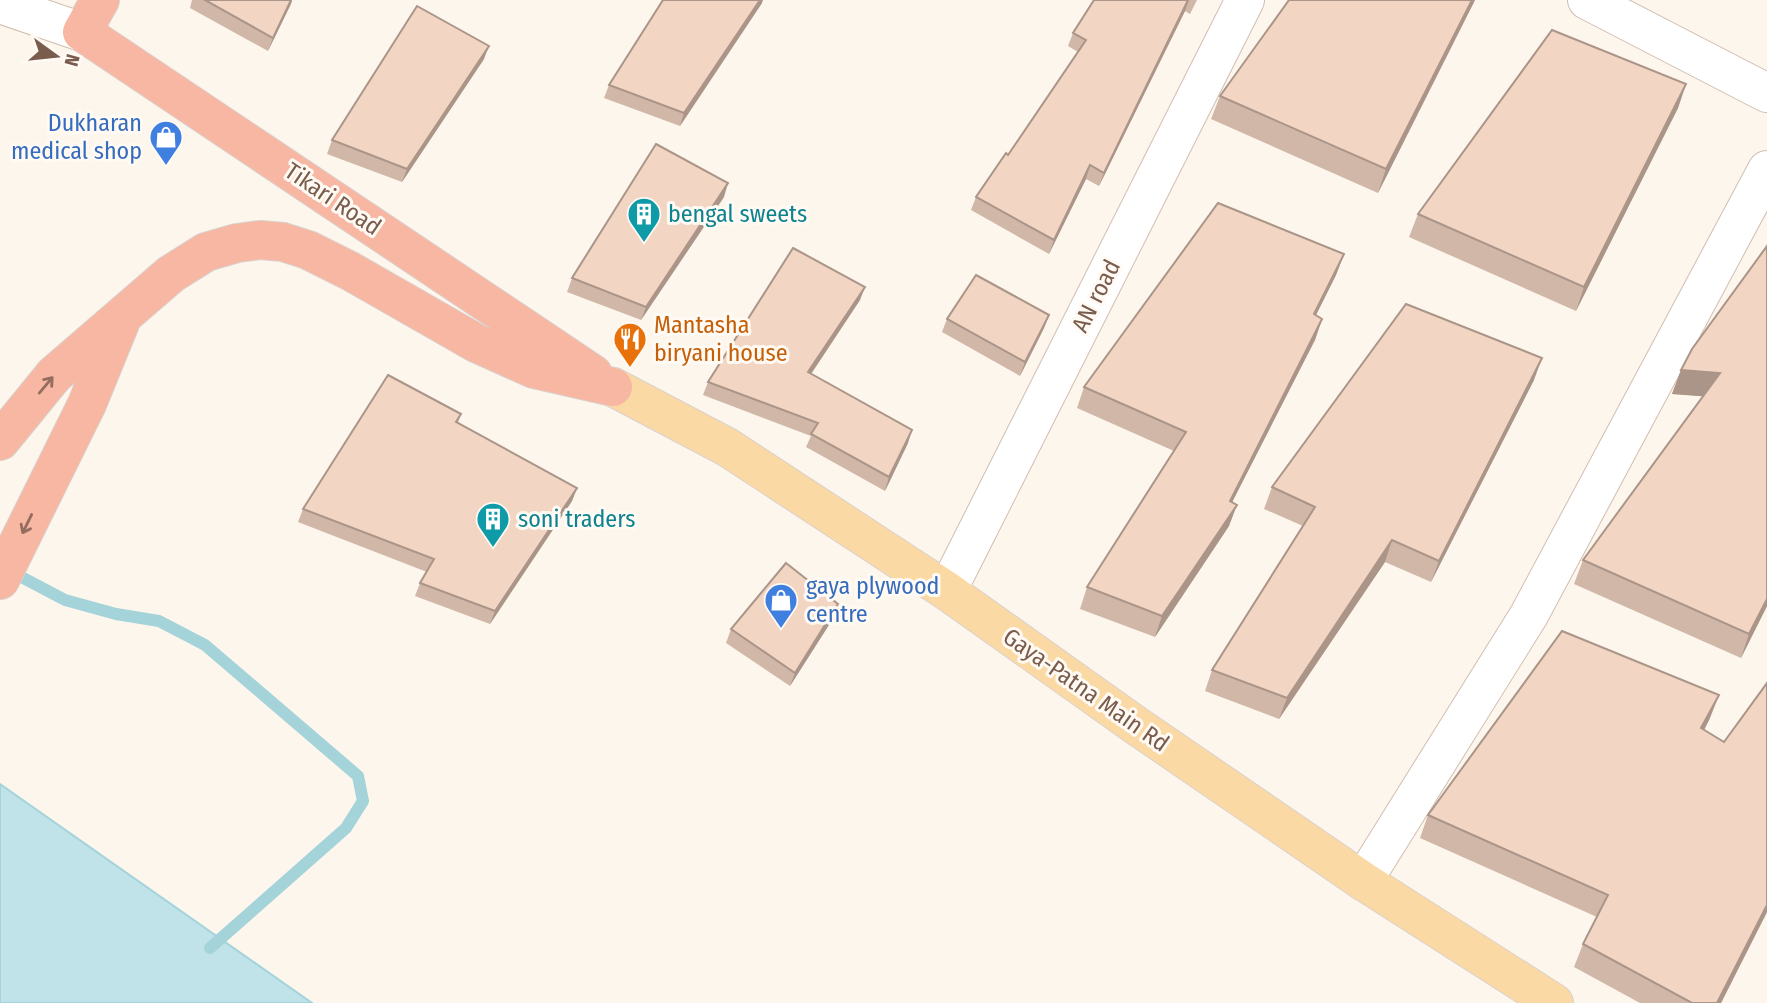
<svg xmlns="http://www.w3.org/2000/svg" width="1767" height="1003" viewBox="0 0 1767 1003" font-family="'Fira Sans Condensed',sans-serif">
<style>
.water{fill:#bfe3e8;stroke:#a5d3da;stroke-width:2}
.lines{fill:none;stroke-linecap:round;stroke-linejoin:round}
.stream{stroke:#a5d3da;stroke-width:12}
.minor-casing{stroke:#d1beb0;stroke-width:40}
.major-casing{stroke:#dad1cd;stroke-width:40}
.highway-casing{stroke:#dad1cd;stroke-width:40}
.minor{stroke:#fff;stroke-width:38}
.major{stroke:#fbd9a5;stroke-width:38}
.highway{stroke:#f7b7a3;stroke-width:38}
.wall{fill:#d1b7a8}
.shaded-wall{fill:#aa9588}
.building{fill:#f3d5c3;stroke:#aa9588;stroke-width:2}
.oneway{stroke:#936e5e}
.labels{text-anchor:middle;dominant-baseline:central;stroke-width:6;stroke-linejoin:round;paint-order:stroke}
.shop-label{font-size:24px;fill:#366cbe;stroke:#fffaf3;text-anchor:end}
.street-label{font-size:24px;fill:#7a5c4d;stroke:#fffaf3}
.culture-label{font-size:24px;fill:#0d838f;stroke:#fffaf3;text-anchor:start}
.food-label{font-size:24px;fill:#c56008;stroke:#fffaf3;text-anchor:start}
</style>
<rect width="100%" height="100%" fill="#fdf6ec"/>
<!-- water -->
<path class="water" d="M 0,784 L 312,1003 L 0,1003 Z"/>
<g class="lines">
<!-- stream -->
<path class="stream" d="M 10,571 L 65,600 L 116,614 L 159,621 L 205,645 L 358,776 L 363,801 L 346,828 L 210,948"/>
<defs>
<g id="minor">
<path d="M 1587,0 L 1767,93"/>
<path d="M 0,4 L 82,32"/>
<path d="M 947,591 L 1245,0"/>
<path d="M 1363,881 L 1529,615 L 1767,170"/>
</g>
<path id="major" d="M 613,387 L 727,447 L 947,591 L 1134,724 L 1363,881 L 1554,1003"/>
<g id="highway">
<path d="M 100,0 L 82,32 L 593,374"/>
<path d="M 0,441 L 54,375 L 171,274 L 206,252 L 237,243 L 260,240 L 283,242 L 308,250 L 350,271 L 476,343 L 534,369 L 613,387"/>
<path d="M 0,580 L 87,404 L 120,323"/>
</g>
</defs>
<!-- minor casing -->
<use href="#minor" class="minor-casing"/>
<!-- major casing -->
<use href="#major" class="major-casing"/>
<!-- highway casing -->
<use href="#highway" class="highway-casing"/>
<!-- minor -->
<use href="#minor" class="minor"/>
<!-- major -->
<use href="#major" class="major"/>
<!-- highway -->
<use href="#highway" class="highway"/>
</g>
<!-- wall -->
<g class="wall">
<path d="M 192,0 L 292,0 L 268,51 L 190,8 Z"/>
<path d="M 1094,0 L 1197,0 L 1190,14 L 1185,11 L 1099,186 L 1086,179 L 1049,254 L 971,210 L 976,197 L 1008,155 L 1078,52 L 1068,46 L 1073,33 Z"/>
<path d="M 1289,0 L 1475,0 L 1378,193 L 1211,119 L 1220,96 Z"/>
<path d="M 762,3 L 680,126 L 604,98 L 609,85 Z"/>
<path d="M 484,59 L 402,182 L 327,154 L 332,140 Z"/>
<path d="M 1686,84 L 1678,108 L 1576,311 L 1409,237 L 1418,214 Z"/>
<path d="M 724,197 L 641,320 L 567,292 L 572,278 Z"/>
<path d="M 1767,246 L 1767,606 L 1741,658 L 1574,584 L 1583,560 L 1703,396 L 1672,394 L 1681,370 Z"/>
<path d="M 1344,254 L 1336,275 L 1316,315 L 1322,319 L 1315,340 L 1232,502 L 1229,526 L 1155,637 L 1080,609 L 1087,587 L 1174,451 L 1077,408 L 1084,387 Z"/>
<path d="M 860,300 L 811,374 L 908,443 L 885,491 L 806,447 L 811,436 L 703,395 L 708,382 Z"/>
<path d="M 1049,315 L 1044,328 L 1020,376 L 942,332 L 947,319 Z"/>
<path d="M 1534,380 L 1431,582 L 1385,562 L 1279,719 L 1205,691 L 1212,670 L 1303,526 L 1264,509 L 1272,487 Z"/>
<path d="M 461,414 L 458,423 L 577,488 L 572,501 L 490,624 L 415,596 L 420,583 L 427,572 L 298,522 L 303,509 Z"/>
<path d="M 834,617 L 790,686 L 726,643 L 731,629 Z"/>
<path d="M 1710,718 L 1704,730 L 1767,912 L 1721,1003 L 1640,1003 L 1574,967 L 1583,944 L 1597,917 L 1420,838 L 1428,815 Z"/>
</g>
<!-- shaded-wall -->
<g class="shaded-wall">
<path d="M 291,0 L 292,0 L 291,4 L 268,51 L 273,38 Z"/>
<path d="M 760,0 L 763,0 L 762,3 L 680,126 L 684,113 Z"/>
<path d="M 1189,0 L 1185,11 L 1099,186 L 1104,173 Z"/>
<path d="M 1472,0 L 1475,0 L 1378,193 L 1386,169 Z"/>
<path d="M 489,46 L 484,59 L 402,182 L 407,169 Z"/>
<path d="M 1686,84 L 1678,108 L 1576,311 L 1584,287 Z"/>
<path d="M 1090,165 L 1086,179 L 1049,254 L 1054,240 Z"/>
<path d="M 728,183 L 724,197 L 641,320 L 646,307 Z"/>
<path d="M 1344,254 L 1336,275 L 1306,335 L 1314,314 Z"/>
<path d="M 865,287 L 860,300 L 803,386 L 808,372 Z"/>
<path d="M 1049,315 L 1044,328 L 1020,376 L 1025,362 Z"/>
<path d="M 1322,319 L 1315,340 L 1222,522 L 1230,501 Z"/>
<path d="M 1542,358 L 1534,380 L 1431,582 L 1439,561 Z"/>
<path d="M 1681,370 L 1720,373 L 1711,397 L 1672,394 Z"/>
<path d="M 912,430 L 908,443 L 885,491 L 889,477 Z"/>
<path d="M 577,488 L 572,501 L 490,624 L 495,611 Z"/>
<path d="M 1237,505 L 1229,526 L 1155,637 L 1162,616 Z"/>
<path d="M 1392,540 L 1385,562 L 1279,719 L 1287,698 Z"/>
<path d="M 1767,599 L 1767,606 L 1741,658 L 1749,634 Z"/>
<path d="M 838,604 L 834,617 L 790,686 L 795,673 Z"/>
<path d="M 1719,695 L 1710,718 L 1693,752 L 1701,728 Z"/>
<path d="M 1767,905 L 1767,912 L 1721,1003 L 1717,1003 Z"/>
</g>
<!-- building -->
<g class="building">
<path d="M 205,0 L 291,0 L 273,38 Z"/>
<path d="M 663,0 L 760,0 L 684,113 L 609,85 Z"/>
<path d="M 1094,0 L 1188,0 L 1104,173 L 1090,165 L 1054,240 L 976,197 L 1006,153 L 1008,155 L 1086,40 L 1073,33 Z"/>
<path d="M 1289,0 L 1472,0 L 1386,169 L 1220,96 Z"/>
<path d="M 417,6 L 489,46 L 407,169 L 332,140 Z"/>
<path d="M 1552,30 L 1686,84 L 1584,287 L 1418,214 Z"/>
<path d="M 656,144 L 728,183 L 646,307 L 572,278 Z"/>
<path d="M 1218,203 L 1344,254 L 1314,314 L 1322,319 L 1230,501 L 1237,505 L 1162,616 L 1087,587 L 1186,432 L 1084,387 Z"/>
<path d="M 1767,246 L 1767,599 L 1749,634 L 1583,560 L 1720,373 L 1681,370 L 1692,349 Z"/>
<path d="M 793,248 L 865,287 L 808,372 L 912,430 L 889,477 L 811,434 L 818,423 L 708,382 Z"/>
<path d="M 976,275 L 1049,315 L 1025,362 L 947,319 Z"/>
<path d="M 1406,304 L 1542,358 L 1439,561 L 1392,540 L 1287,698 L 1212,670 L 1315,507 L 1272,487 Z"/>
<path d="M 388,375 L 461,414 L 456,422 L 577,488 L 495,611 L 420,583 L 434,559 L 303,509 Z"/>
<path d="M 786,563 L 838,604 L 795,673 L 731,629 Z"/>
<path d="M 1562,631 L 1719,695 L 1701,728 L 1724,742 L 1767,683 L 1767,905 L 1717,1003 L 1692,1003 L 1583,944 L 1608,895 L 1428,815 Z"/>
</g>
<!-- one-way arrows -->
<defs><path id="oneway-shaft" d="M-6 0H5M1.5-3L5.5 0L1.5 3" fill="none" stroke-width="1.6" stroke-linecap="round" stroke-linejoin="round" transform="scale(1.75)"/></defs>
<g class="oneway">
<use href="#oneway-shaft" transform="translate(46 385) rotate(-50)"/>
<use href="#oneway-shaft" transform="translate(27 524) rotate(116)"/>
</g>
<!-- icons -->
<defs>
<symbol id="shop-pin" viewBox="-11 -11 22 30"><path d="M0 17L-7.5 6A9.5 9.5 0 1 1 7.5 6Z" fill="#3f7fe0" stroke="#fffaf3"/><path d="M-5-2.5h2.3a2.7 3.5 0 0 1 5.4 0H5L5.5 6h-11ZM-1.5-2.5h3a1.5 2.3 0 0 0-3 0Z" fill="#fff"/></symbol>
<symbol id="building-pin" viewBox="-11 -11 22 30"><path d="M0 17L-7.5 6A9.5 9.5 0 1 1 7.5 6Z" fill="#0f9aa8" stroke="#fffaf3"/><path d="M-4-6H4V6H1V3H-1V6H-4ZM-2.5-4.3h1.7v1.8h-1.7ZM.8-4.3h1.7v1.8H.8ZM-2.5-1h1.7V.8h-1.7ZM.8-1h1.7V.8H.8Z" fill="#fff"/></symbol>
<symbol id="restaurant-pin" viewBox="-11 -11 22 30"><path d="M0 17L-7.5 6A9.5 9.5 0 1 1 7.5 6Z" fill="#e8710a" stroke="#fffaf3"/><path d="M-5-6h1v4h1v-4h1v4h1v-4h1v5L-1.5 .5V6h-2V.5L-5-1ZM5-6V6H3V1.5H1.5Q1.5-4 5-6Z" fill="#fff"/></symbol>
</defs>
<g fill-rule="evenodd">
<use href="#shop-pin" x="147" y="118" width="38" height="52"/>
<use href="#building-pin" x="625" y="195" width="38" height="52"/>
<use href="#restaurant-pin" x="611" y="320" width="38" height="52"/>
<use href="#building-pin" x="474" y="500" width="38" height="52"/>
<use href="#shop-pin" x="762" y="581" width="38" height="52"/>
</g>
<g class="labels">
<!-- shop labels -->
<g class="shop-label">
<text x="142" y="123">Dukharan<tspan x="142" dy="28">medical shop</tspan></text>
<text x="806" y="586" text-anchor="start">gaya plywood<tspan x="806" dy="28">centre</tspan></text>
</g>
<!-- street labels -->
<g class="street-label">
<text transform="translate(333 199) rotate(34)">Tikari Road</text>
<text transform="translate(1096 296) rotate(-63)">AN road</text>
<text transform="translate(1086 690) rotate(35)">Gaya-Patna Main Rd</text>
</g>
<!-- culture labels -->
<g class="culture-label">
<text x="668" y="214">bengal sweets</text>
<text x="518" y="519">soni traders</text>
</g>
<!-- food labels -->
<g class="food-label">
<text x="654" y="325">Mantasha<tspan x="654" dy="28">biryani house</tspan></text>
</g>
</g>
<!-- north arrow -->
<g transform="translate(56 56) rotate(105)" stroke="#fffaf3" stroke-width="5" paint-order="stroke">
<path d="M0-5L12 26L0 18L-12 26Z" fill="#7a5c4d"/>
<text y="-10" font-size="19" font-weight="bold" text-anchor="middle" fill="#7a5c4d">N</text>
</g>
</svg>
